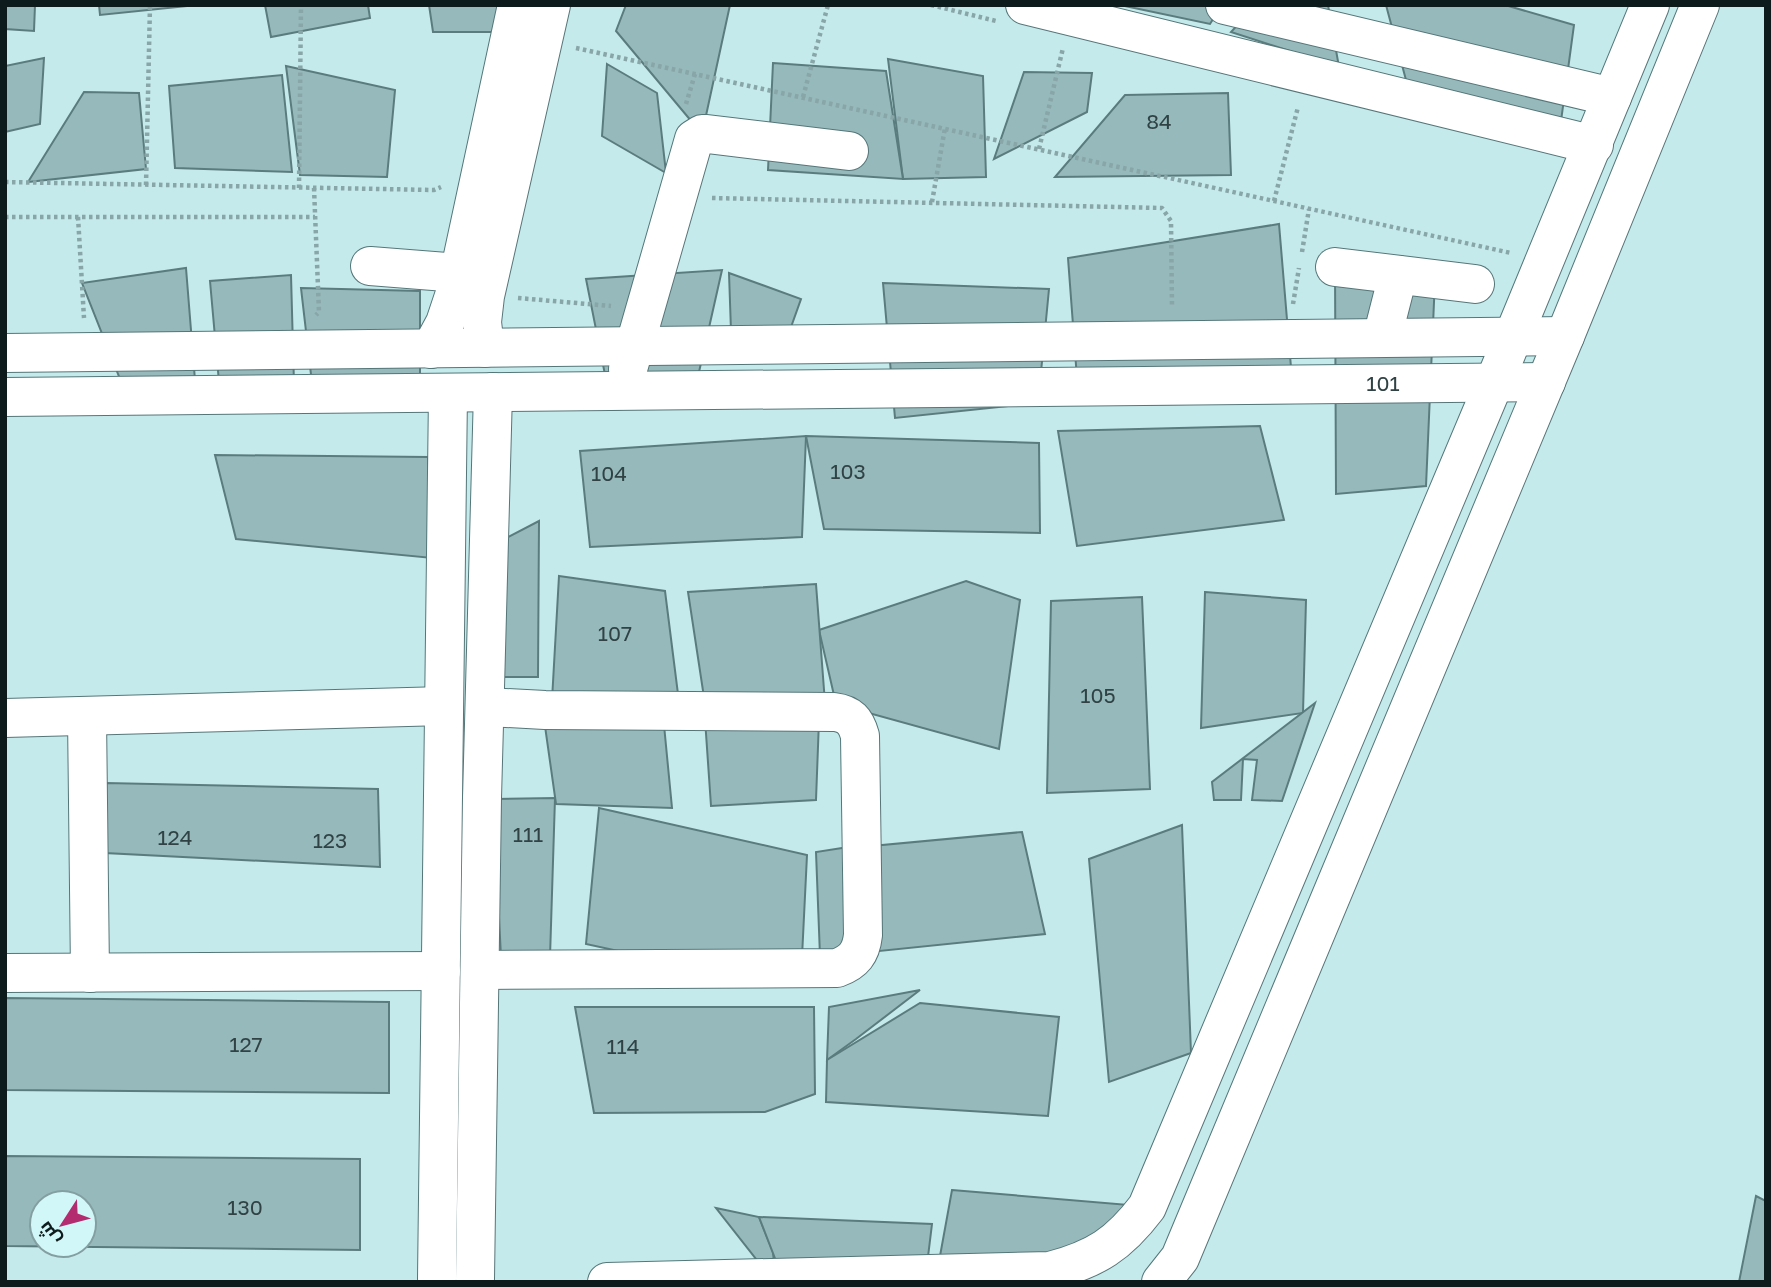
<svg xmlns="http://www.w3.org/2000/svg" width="1771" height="1287" viewBox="0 0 1771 1287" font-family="'Golos Text',Cairo,sans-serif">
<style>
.building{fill:#96b9bc;stroke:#5b7c7e;stroke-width:2;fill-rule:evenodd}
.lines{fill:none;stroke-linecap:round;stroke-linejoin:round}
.minor-casing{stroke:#557679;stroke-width:40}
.path{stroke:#88a5a7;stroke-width:4.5;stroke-dasharray:3.5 3.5;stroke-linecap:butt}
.minor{stroke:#fff;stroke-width:38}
.labels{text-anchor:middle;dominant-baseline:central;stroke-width:7;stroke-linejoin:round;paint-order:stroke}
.number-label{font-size:21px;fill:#304244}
</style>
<rect width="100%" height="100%" fill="#c5eaec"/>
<!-- building -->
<g class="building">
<path d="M 5,5 L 35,5 L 34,31 L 5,29 Z"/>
<path d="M 99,5 L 197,5 L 100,15 Z"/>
<path d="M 265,5 L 368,5 L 370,18 L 271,37 Z"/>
<path d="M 429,5 L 509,5 L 511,32 L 433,32 Z"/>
<path d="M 626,5 L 730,5 L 702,134 L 616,31 Z"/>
<path d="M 1120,5 L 1222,5 L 1210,24 Z"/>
<path d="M 1256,5 L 1328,5 L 1339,67 L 1231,32 Z"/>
<path d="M 1386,5 L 1505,5 L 1574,25 L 1559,136 L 1406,80 Z"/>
<path d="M 44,58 L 40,124 L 5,132 L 5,66 Z"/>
<path d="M 888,59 L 983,76 L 986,177 L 903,179 Z"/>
<path d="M 773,63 L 886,71 L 903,179 L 768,170 Z"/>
<path d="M 607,64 L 657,93 L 666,173 L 602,136 Z"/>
<path d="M 286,66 L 395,90 L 387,177 L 300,175 Z"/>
<path d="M 1024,72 L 1092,73 L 1087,112 L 994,159 Z"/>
<path d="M 282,75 L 292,172 L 175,168 L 169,86 Z"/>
<path d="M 84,92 L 139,93 L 146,169 L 28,182 Z"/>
<path d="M 1228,93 L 1231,175 L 1055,177 L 1125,95 Z"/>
<path d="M 1279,224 L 1294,403 L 1079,405 L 1068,258 Z"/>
<path d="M 1335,267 L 1435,279 L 1426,486 L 1336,494 Z"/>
<path d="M 186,268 L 195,380 L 122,384 L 82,283 Z"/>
<path d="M 722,270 L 692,403 L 612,410 L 586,279 Z"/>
<path d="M 729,273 L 801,299 L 791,327 L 731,331 Z"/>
<path d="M 291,275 L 294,384 L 219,382 L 210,281 Z"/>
<path d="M 883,283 L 1049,289 L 1038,403 L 895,418 Z"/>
<path d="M 301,288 L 420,291 L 420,393 L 312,383 Z"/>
<path d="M 1260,426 L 1284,520 L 1077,546 L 1058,431 Z"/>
<path d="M 806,436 L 802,537 L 590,547 L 580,451 Z"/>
<path d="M 806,436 L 1039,443 L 1040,533 L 824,529 Z"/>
<path d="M 215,455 L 428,457 L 432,558 L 236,539 Z"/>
<path d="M 539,521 L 538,677 L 500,677 L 497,543 Z"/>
<path d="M 559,576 L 665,591 L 679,702 L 552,700 Z"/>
<path d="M 966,581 L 1020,600 L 999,749 L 836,704 L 819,630 Z"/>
<path d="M 816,584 L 825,703 L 705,704 L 688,592 Z"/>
<path d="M 1205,592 L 1306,600 L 1303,713 L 1201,728 Z"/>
<path d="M 1142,597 L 1150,789 L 1047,793 L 1051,601 Z"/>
<path d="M 1315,703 L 1282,801 L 1252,800 L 1257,760 L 1243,759 L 1241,800 L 1214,800 L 1212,782 Z"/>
<path d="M 544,719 L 664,725 L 672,808 L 556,804 Z"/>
<path d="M 705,719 L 819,720 L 816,800 L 711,806 Z"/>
<path d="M 106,783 L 378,789 L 380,867 L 105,853 Z"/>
<path d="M 555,798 L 550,957 L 501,957 L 493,799 Z"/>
<path d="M 599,808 L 807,855 L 802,957 L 655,959 L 586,944 Z"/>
<path d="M 1182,825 L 1191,1053 L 1109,1082 L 1089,859 Z"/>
<path d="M 1022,832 L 1045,934 L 870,952 L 872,846 Z"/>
<path d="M 855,846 L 845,951 L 820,956 L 816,852 Z"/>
<path d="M 920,990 L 856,1039 L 827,1060 L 829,1007 Z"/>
<path d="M 5,998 L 389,1002 L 389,1093 L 5,1090 Z"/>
<path d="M 920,1003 L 1059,1017 L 1048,1116 L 826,1102 L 827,1060 Z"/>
<path d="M 575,1007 L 814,1007 L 815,1094 L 765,1112 L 594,1113 Z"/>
<path d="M 5,1156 L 360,1159 L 360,1250 L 5,1246 ZM 42,1203 L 84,1203 L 84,1245 L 42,1245 Z"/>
<path d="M 952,1190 L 1141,1206 L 1092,1253 L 940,1256 Z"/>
<path d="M 1756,1196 L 1766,1201 L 1766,1282 L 1739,1282 Z"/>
<path d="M 716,1208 L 759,1217 L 773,1252 L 775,1275 L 767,1273 Z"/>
<path d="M 759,1217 L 932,1224 L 926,1273 L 781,1274 Z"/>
</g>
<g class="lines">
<defs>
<g id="minor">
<path d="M 1025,5 L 1594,145"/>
<path d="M 1225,5 L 1612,97"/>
<path d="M 370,266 L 459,273"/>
<path d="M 1335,267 L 1475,284"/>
<path d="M 1382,338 L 1398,275"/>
<path d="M 485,348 L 482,322 L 485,296 L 551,5"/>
<path d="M 431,349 L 445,323 L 455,293 L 517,5"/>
<path d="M 5,353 L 1565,336"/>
<path d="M 628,369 L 694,139 L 702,134 L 707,134 L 849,151"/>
<path d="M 5,397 L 1546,382"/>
<path d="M 87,716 L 90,973"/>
<path d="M 5,718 L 444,706"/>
<path d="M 481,970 L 837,968 C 854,962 861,953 863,935 L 860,736 C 856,721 850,714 834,712 L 545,710 L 487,707"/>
<path d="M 5,973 L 441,971"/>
<path d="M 437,1279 L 448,393"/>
<path d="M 475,1279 L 482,798 L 493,392"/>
<path d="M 607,1282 L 1050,1271 C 1096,1259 1119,1244 1147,1207 L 1494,383 L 1650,5"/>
<path d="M 1161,1282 L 1180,1258 L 1565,336 L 1700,5"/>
</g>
</defs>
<!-- minor casing -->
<use href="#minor" class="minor-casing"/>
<!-- path -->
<g class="path">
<path d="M 931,5 L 996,21"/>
<path d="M 576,48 L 1511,253"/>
<path d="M 803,97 L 828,5"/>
<path d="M 686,104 L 695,74"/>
<path d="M 1039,149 L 1063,48"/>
<path d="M 5,182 L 434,190 L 441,187"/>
<path d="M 146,185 L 150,5"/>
<path d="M 299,188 L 301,5"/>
<path d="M 314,188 L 319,312 L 316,315"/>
<path d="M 712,198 L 1162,208 L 1171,221 L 1172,306"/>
<path d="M 1274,201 L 1298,107"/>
<path d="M 932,202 L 945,128"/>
<path d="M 5,217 L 315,217"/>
<path d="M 78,217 L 84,318"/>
<path d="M 1302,252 L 1309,209"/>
<path d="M 518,298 L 611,306"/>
<path d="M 1293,304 L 1299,268"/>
</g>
<!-- minor -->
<use href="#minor" class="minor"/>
</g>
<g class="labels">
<!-- number labels -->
<g class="number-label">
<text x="1159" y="121">84</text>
<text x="1383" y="383">101</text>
<text x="848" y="471">103</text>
<text x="609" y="473">104</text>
<text x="615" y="633">107</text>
<text x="1098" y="695">105</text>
<text x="528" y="834">111</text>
<text x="175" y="837">124</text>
<text x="330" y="840">123</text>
<text x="246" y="1044">127</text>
<text x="623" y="1046">114</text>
<text x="245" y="1207">130</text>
</g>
</g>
<!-- border -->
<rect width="1771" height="1287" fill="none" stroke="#0e1b1c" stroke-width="14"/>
<!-- north arrow -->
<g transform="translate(63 1224) rotate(234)"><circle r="33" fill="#d2f7f9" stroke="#849fa1" stroke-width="2"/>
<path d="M0-5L12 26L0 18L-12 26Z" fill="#b32c6f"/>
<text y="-10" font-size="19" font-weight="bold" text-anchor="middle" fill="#0e1b1c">ش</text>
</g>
</svg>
